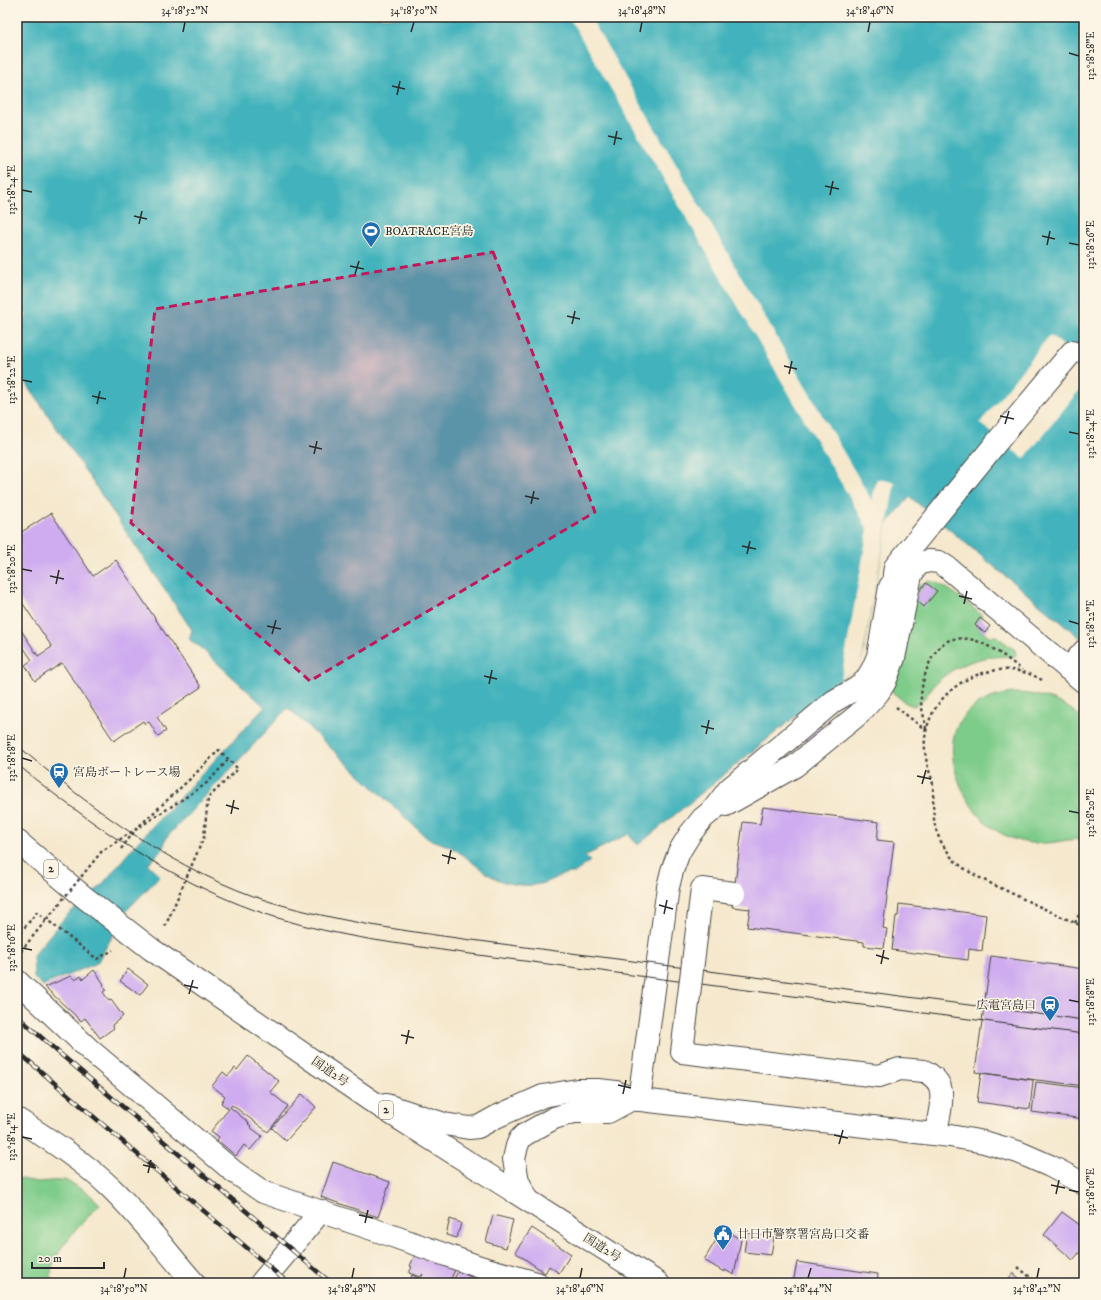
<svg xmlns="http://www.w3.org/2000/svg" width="1101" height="1300" viewBox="0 0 1101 1300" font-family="'IM FELL DW Pica','Noto Serif JP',serif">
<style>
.green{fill:#7ecc8a;stroke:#547c5a}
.water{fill:#43b3bc;stroke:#376f74}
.pier{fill:#f5e8cd}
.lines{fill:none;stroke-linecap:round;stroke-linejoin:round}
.ferry{stroke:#335b5e;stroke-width:1;stroke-dasharray:5 4;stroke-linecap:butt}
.building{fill:#cfacf0}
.minor-casing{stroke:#494743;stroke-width:24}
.highway-casing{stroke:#494743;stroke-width:24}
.path{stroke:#494743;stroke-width:2.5;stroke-dasharray:3 3;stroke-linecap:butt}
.minor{stroke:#fff;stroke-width:22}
.highway{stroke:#fff;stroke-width:22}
.tram{stroke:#2b2b2b;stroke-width:1}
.rail-casing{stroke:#2b2b2b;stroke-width:4.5}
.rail{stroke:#fcf5e5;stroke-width:3;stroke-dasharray:9;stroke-linecap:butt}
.minor-bridge-casing{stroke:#494743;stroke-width:24;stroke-linecap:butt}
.path-bridge{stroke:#494743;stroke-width:2.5;stroke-dasharray:3 3;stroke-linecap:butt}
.minor-bridge{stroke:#fff;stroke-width:22}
.marked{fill:#c2185b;fill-opacity:0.2;stroke:#c2185b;stroke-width:3;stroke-dasharray:8 5;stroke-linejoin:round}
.ticks{fill:none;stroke:#2b2b2b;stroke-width:1.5}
.labels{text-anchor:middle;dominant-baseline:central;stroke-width:3.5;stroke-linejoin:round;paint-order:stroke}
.shield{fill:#fcf5e5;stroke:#6a6863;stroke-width:1}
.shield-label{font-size:11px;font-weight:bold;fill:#2b2b2b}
.poi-label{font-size:12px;fill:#2b2b2b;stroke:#fcf5e5;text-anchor:start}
.street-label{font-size:12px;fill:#2b2b2b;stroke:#fcf5e5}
.neatline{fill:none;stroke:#2b2b2b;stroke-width:1.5}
.ticks-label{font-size:10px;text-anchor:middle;fill:#2b2b2b}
</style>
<rect width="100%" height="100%" fill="#fcf5e5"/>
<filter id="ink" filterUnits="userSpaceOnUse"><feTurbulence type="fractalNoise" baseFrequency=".025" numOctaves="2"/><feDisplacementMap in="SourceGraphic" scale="8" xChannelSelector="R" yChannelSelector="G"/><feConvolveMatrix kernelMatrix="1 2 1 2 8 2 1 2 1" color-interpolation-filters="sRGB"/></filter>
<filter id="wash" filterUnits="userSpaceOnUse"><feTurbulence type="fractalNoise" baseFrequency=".012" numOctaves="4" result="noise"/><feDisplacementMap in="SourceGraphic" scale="16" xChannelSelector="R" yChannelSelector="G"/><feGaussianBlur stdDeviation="0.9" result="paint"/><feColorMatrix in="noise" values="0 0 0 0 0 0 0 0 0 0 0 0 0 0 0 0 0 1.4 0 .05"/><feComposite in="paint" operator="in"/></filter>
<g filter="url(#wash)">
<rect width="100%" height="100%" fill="#f5e8cd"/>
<!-- green -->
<g class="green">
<path d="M 930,581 C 950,586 966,603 982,615 L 975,625 L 989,636 L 996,636 L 1015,650 L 1016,654 L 1014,657 C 985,654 955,663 934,685 C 928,692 923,704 913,706 L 906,703 L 891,691 L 919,586 L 923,583 Z"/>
<path d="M 1013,693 C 1040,693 1064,701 1084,720 L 1084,838 C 1062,840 1042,847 1020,841 C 1006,837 991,829 981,818 C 974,811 969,802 964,793 C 939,743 954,700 1013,693 Z"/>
<path d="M 17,1178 L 37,1182 L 65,1180 L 88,1193 L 100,1204 C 85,1220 51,1253 51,1274 C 51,1277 53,1280 54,1283 L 17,1283 Z"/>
</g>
<!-- water -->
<path class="water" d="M 17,17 L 1084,17 L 1084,641 L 910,497 L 887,524 L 863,654 C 857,667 853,671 841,679 L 638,845 L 628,834 L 585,856 L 590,861 L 575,873 C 563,872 558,878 547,882 C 538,885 529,886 520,885 C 490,883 477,863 454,849 C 446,844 436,842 428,839 L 288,708 L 166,838 L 163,849 L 148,864 L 160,876 L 128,909 L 97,963 L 42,986 L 34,978 L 33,955 L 66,916 L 100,887 L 135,845 L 265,707 L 203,650 L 189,639 L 192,630 L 25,381 L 17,386 L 17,337 L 27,315 L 17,299 Z"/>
<!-- pier -->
<g class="pier">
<path d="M 569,17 L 590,17 L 872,501 L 877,479 L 895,482 L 863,654 L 859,664 L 852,672 L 841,679 L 868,529 Z"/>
<path d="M 1050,335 L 1084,362 L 1084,384 L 1024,459 L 980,423 Z"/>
</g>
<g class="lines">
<!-- ferry -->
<path class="ferry" d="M 1078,344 L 1084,336"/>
</g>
<g id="blocks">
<!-- building -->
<g class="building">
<path d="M 51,513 L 93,576 L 116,560 L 201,687 L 157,717 L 166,731 L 158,736 L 149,722 L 145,724 L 143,721 L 114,741 L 62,663 L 35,681 L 25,665 L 32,660 L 17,638 L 17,624 L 38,656 L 52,647 L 17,595 L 17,535 Z"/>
<path d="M 926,583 L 937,591 L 924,607 L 914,598 Z"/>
<path d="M 980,618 L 990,626 L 985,633 L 975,625 Z"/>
<path d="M 818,725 L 825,734 L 809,747 L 802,738 Z"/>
<path d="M 763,807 L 879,822 L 877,840 L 894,842 L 883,928 L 887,929 L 884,948 L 864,946 L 864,942 L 747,927 L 750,909 L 732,907 L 743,822 L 760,824 Z"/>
<path d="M 899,904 L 986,915 L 982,951 L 969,949 L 968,960 L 892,950 L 896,916 L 898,916 Z"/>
<path d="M 991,956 L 1084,969 L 1084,1086 L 975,1072 Z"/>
<path d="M 128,969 L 148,984 L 140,995 L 120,981 Z"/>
<path d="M 94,970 L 104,984 L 103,985 L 106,990 L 103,992 L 109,1001 L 111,1000 L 123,1016 L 112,1025 L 114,1028 L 100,1038 L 85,1018 L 81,1021 L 45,987 L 71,976 L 75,980 L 81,976 L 83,979 Z"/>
<path d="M 248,1056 L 279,1081 L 270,1092 L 288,1106 L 268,1132 L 232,1105 L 230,1107 L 249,1123 L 248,1124 L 251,1126 L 250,1127 L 262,1136 L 250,1150 L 244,1145 L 236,1156 L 217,1140 L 219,1137 L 211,1131 L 229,1109 L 221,1103 L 225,1096 L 212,1086 L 223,1072 L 228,1076 L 235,1068 L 237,1070 Z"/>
<path d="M 981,1073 L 1033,1080 L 1030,1109 L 977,1102 Z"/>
<path d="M 1036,1082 L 1084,1088 L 1084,1119 L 1032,1112 Z"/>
<path d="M 302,1094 L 316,1107 L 286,1141 L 272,1128 Z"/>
<path d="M 333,1162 L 390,1182 L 378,1217 L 321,1197 Z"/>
<path d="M 1062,1212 L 1084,1228 L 1084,1247 L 1073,1260 L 1044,1235 Z"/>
<path d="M 493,1215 L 513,1220 L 506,1248 L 486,1242 Z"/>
<path d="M 450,1219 L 461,1223 L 457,1238 L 446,1235 Z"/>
<path d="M 532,1228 L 571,1254 L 559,1273 L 549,1266 L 545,1273 L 515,1252 Z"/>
<path d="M 723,1229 L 741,1240 L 734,1275 L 725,1270 L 724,1272 L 704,1260 Z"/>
<path d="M 747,1233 L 774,1237 L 771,1255 L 744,1252 Z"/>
<path d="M 415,1255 L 455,1270 L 449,1283 L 409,1283 L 412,1275 L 421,1279 L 423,1274 L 420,1277 L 409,1273 L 412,1267 L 410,1266 Z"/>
<path d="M 797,1262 L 878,1274 L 877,1283 L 793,1283 Z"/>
<path d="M 458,1271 L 473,1278 L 471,1283 L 452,1283 Z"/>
<path d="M 1013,1273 L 1025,1283 L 1005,1283 Z"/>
</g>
</g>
</g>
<g filter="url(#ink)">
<use href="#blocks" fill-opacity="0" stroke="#494743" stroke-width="1"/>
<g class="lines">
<defs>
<g id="minor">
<path d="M 894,574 L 895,567 L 1014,421 L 1072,352"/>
<path d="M 1068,669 L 1084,651"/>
<path d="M 726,805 L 795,766 L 859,714 L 878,693 L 885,682 L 894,658 L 911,575 L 919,563"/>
<path d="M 17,981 L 91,1051 L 233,1171 L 263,1192 L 384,1233 L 480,1267 L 537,1283"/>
<path d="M 924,1071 C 930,1074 938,1080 940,1087 C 944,1099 938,1122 935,1134"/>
<path d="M 639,1100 L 668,887 L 672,871 L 679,852 L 690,834 L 703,818 L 713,810 L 729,789 L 834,701 L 857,688 L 866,680 L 873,668 L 878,656 L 890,587 L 899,573 L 909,566 L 929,561 L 939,562 L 948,568 L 1084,682"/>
<path d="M 386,1105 L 444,1124 L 469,1128 L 478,1127 L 496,1117 L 543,1096 L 577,1090 L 598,1090 L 616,1092 L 632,1099 L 950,1136 L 984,1142 L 1018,1152 L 1050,1166 L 1084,1184"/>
<path d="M 17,1119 C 50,1140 83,1161 111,1188 C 141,1217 166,1251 194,1283"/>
<path d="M 528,1200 L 518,1181 L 514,1159 L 517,1146 L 520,1139 L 524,1135 L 554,1118 L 574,1112 L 608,1112 L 632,1099"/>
<path d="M 261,1283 L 321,1211"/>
</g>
<path id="highway" d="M 17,841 L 84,897 L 151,949 L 370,1100 L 658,1283"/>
</defs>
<!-- minor casing -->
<use href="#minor" class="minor-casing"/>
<!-- highway casing -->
<use href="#highway" class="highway-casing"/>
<!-- path -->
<g class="path">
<path d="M 1042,680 C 996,652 931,685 925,738 C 924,749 926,759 928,768 C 930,774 933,780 933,786 C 934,812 930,829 948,852 C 950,855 952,859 955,861 C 969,874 990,883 1007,891 C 1033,904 1058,915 1084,927"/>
<path d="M 896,707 L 927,731"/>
<path d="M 926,729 C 925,720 922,711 921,702 C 920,685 929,654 944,643 C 951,638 961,638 970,639 C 990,644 1007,658 1022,670"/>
<path d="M 121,849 L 137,828 L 190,779 L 219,750 L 238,769 L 208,798 L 204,837 L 164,929"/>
<path d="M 1075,923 L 1084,904"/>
<path d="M 17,937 L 37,912 L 97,959 L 113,950"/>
<path d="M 1018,1267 L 1037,1283"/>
</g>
<!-- minor -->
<use href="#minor" class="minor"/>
<!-- highway -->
<use href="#highway" class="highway"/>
<!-- tram -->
<g class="tram">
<path d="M 17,745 C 90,808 178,873 271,902 C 335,921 399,930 464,939 L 1084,1020"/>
<path d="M 17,764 C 40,784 66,803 91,821 C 149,862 210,897 278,918 C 338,937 401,944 463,953 L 1084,1034"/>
</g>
<defs>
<g id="rail">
<path d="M 17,1016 L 58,1052 L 331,1283"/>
<path d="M 17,1051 L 288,1283"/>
</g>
</defs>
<!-- rail casing -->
<use href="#rail" class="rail-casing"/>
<!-- rail -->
<use href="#rail" class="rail"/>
<defs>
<path id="minor-bridge" d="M 734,893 L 702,889 L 682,1052 L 869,1075 L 879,1076 L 900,1069 L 924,1071"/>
</defs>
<!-- minor-bridge casing -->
<use href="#minor-bridge" class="minor-bridge-casing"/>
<!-- path-bridge -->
<path class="path-bridge" d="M 17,956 L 102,851 L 200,788 L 208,782 L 228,760"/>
<!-- minor-bridge -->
<use href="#minor-bridge" class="minor-bridge"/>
</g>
</g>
<!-- marked area -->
<path class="marked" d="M 493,252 L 595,512 L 310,681 L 131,523 L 155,309 Z"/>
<!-- ticks -->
<path class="ticks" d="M 183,32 L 185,22M 411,32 L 414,22M 640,32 L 642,22M 868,32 L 870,22M 1069,53 L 1079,56M 392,86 L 405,89M 397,95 L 400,81M 608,136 L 622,139M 614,145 L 617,131M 825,186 L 839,189M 22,190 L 32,192M 830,195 L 833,181M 134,216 L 147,219M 139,224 L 142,211M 1042,236 L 1055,239M 1069,243 L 1079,245M 1047,245 L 1050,231M 350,266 L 364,269M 355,274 L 359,261M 567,316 L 580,319M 572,324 L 575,311M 784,366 L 797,369M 789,374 L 792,361M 22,380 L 32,382M 92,396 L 106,399M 97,404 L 100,391M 1000,416 L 1014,419M 1005,424 L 1009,411M 1069,432 L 1079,434M 309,446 L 322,449M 314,454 L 317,441M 525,496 L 539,499M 531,504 L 534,491M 742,546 L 756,549M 747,554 L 750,541M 22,569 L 32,571M 50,576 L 64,579M 56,584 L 59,570M 959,596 L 972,599M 964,604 L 967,591M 1069,621 L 1079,624M 267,626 L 281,629M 272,634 L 276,620M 484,676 L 497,679M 489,684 L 492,670M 701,726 L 714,729M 706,734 L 709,720M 22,758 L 32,761M 917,776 L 931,779M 922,784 L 926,770M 226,805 L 239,809M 1069,811 L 1079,813M 231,814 L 234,800M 442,855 L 456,859M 448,864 L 451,850M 659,905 L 673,909M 664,914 L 667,900M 22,948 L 32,950M 876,955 L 889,959M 881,964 L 884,950M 184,985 L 198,988M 189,994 L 193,980M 1069,1000 L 1079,1002M 401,1035 L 414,1038M 406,1044 L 409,1030M 618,1085 L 631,1088M 623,1094 L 626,1080M 834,1135 L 848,1138M 22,1137 L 32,1139M 839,1144 L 843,1130M 143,1165 L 156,1168M 148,1173 L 151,1160M 1051,1185 L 1065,1188M 1069,1190 L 1079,1192M 1056,1194 L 1059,1180M 359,1215 L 373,1218M 365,1223 L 368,1210M 124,1278 L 126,1268M 352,1278 L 354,1268M 580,1278 L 582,1268M 808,1278 L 811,1268M 1037,1278 L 1039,1268"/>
<!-- icons -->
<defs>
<symbol id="stadium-pin" viewBox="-11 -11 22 30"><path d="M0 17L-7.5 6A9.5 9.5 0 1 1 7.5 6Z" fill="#1f6fb2" stroke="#fcf5e5"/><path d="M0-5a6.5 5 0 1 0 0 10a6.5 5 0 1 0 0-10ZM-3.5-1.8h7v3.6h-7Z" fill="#fff"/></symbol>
<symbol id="station-pin" viewBox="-11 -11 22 30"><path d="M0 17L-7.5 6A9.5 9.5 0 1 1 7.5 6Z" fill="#1f6fb2" stroke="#fcf5e5"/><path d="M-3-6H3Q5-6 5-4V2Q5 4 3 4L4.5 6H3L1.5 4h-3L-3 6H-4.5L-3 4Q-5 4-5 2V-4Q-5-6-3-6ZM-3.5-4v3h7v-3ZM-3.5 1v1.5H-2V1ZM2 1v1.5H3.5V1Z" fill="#fff"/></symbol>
<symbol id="civic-pin" viewBox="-11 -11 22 30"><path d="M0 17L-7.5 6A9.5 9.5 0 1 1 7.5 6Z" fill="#1f6fb2" stroke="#fcf5e5"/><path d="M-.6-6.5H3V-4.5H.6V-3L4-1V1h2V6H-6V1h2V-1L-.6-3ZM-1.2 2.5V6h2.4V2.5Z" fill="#fff"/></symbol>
</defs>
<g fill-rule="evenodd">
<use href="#stadium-pin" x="360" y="220" width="22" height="30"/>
<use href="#station-pin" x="48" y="761" width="22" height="30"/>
<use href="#station-pin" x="1039" y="994" width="22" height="30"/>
<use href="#civic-pin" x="712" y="1223" width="22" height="30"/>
</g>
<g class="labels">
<!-- shield labels -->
<g class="shield">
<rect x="44" y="860" width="14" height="18" rx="3"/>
<rect x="379" y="1101" width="14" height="18" rx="3"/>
</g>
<g class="shield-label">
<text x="51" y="869">2</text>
<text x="386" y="1110">2</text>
</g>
<!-- poi labels -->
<g class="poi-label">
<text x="385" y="231">BOATRACE宮島</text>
<text x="73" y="772">宮島ボートレース場</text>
<text x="1036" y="1005" text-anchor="end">広電宮島口</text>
<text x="737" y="1234">廿日市警察署宮島口交番</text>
</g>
<!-- street labels -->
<g class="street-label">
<text transform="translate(330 1072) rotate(35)">国道2号</text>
<text transform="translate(602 1248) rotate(32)">国道2号</text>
</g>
</g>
<!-- margin -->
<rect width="1101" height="1300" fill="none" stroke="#fcf5e5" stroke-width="44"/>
<!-- scale -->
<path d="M32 1262v6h72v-6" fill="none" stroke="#2b2b2b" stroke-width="2"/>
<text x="38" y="1262" font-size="12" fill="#2b2b2b" stroke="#fcf5e5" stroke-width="3" paint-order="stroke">20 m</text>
<rect x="22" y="22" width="1057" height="1256" class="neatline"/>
<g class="ticks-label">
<text x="185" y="14">34°18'52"N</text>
<text x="414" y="14">34°18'50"N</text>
<text x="642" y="14">34°18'48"N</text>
<text x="870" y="14">34°18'46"N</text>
<text transform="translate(1090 56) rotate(-90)" y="4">132°18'28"E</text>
<text transform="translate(11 190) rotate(-90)" y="4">132°18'24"E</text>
<text transform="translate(1090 245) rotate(-90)" y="4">132°18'26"E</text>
<text transform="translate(11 380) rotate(-90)" y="4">132°18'22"E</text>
<text transform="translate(1090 434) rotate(-90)" y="4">132°18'24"E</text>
<text transform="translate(11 569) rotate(-90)" y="4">132°18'20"E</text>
<text transform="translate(1090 624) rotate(-90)" y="4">132°18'22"E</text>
<text transform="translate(11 758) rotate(-90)" y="4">132°18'18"E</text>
<text transform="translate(1090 813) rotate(-90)" y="4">132°18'20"E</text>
<text transform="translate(11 948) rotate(-90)" y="4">132°18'16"E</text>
<text transform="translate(1090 1002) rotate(-90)" y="4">132°18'18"E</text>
<text transform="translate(11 1137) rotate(-90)" y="4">132°18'14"E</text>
<text transform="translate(1090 1192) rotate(-90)" y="4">132°18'16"E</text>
<text x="124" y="1292">34°18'50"N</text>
<text x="352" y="1292">34°18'48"N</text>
<text x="580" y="1292">34°18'46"N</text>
<text x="808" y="1292">34°18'44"N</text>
<text x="1037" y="1292">34°18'42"N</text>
</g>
</svg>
